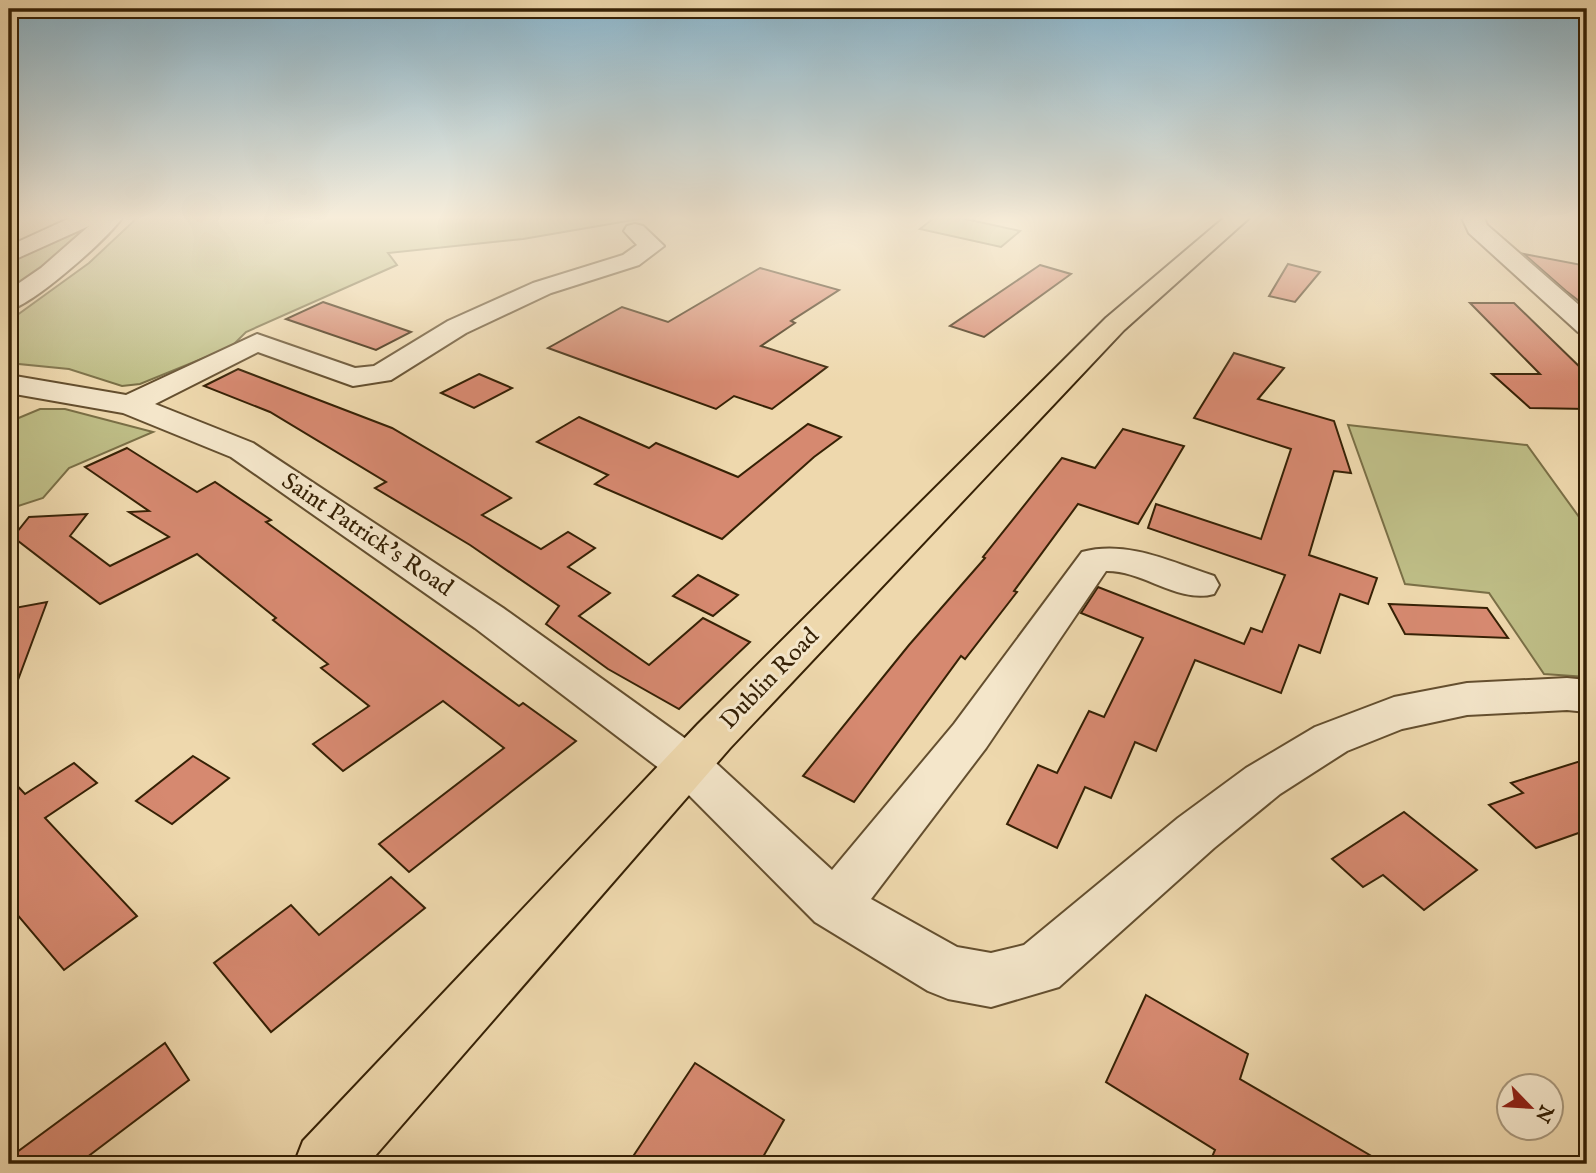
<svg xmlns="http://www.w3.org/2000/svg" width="1596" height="1173" viewBox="0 0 1596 1173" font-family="'IM FELL English',serif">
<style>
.green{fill:#bebd86;stroke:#7a6f46;stroke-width:2}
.building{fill:#d68970;stroke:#362105;stroke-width:2}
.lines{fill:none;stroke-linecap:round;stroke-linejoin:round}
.minor-casing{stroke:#644f2f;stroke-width:4}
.major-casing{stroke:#362105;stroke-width:4}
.minor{fill:#f4e6ca;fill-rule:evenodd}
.major{fill:#eed8ad;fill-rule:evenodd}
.labels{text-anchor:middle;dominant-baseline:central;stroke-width:6;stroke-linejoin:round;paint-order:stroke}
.street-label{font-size:24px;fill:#362105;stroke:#f4e6ca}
</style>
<rect width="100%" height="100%" fill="#eed8ad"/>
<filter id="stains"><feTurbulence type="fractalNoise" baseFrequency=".00286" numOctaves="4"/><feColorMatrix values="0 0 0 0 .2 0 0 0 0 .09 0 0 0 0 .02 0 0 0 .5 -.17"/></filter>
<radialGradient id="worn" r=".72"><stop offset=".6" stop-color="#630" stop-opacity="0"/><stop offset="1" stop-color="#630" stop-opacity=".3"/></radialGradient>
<!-- green -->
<g class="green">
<path d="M 97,218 L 42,269 L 9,292 L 9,259 Z"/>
<path d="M 137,218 L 645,218 L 523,239 L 388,253 L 397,265 L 246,332 L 231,347 L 140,384 L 122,386 L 69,369 L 9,363 L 9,321 L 89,263 Z"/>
<path d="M 934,218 L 961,218 L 1020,231 L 1001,247 L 920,229 Z"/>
<path d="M 40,409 L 65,409 L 153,432 L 69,468 L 43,498 L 9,509 L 9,422 Z"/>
<path d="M 1348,425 L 1527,445 L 1587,528 L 1587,677 L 1544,674 L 1489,593 L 1405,584 Z"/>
</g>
<!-- building -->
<g class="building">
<path d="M 1524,254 L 1587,266 L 1587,307 L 1566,291 Z"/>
<path d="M 1288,264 L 1320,272 L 1295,302 L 1269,296 Z"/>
<path d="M 1040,265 L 1071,274 L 984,337 L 950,326 Z"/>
<path d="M 760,268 L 839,290 L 791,321 L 795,323 L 761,346 L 827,367 L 772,409 L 734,396 L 716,409 L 548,348 L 622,307 L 668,322 Z"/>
<path d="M 323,302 L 382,322 L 411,332 L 376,350 L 286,319 Z"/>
<path d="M 1470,303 L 1514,303 L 1587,374 L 1587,409 L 1530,408 L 1492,374 L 1540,374 Z"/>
<path d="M 1234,353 L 1284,368 L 1258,399 L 1334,421 L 1351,473 L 1334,471 L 1309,555 L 1377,578 L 1368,604 L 1340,594 L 1320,653 L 1299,645 L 1281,693 L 1195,660 L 1156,751 L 1135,742 L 1111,798 L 1085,787 L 1057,848 L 1007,824 L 1038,765 L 1057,773 L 1089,711 L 1104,717 L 1143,638 L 1081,613 L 1098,587 L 1244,644 L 1251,628 L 1262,632 L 1285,575 L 1148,528 L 1156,504 L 1261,539 L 1291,449 L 1194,418 Z"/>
<path d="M 238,369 L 392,428 L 511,498 L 482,515 L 541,549 L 568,532 L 595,548 L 568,567 L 610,593 L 579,616 L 649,665 L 703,618 L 750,642 L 679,709 L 608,669 L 546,624 L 559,606 L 470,545 L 375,488 L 386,482 L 270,412 L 204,386 Z"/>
<path d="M 479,374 L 512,388 L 474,408 L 441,393 Z"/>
<path d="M 579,417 L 649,448 L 656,443 L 738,477 L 808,424 L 841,437 L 814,457 L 722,539 L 595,484 L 608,475 L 537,442 Z"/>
<path d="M 1123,429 L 1184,446 L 1138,524 L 1078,504 L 1014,591 L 1017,592 L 965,659 L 961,656 L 854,802 L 803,776 L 909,645 L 985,558 L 983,557 L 1062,458 L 1095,468 Z"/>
<path d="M 127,448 L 197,492 L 215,482 L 271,520 L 266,522 L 519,706 L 523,703 L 576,741 L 409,872 L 379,844 L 504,748 L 443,701 L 343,771 L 313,744 L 369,706 L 321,668 L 328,664 L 273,620 L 276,618 L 197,554 L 100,604 L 13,537 L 29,517 L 87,514 L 70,536 L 110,566 L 169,537 L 129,512 L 149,511 L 85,467 Z"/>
<path d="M 698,575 L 738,595 L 713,616 L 673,596 Z"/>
<path d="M 47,602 L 12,696 L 9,695 L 9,609 Z"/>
<path d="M 1389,604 L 1487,608 L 1508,638 L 1405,634 Z"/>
<path d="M 193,756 L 229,778 L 172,824 L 136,801 Z"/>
<path d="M 1587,759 L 1587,830 L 1536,848 L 1489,805 L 1523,793 L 1511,783 Z"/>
<path d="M 74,763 L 97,783 L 45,818 L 137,916 L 64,970 L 9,905 L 9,777 L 25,794 Z"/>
<path d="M 1404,812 L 1477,870 L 1424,910 L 1383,875 L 1363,887 L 1332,859 Z"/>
<path d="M 391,877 L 425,908 L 271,1032 L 214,963 L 291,905 L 319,935 Z"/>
<path d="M 1146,995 L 1248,1054 L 1240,1079 L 1385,1164 L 1209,1164 L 1215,1150 L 1106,1082 Z"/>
<path d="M 165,1043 L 189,1080 L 78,1164 L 9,1164 L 9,1158 Z"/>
<path d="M 695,1063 L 784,1120 L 759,1164 L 628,1164 Z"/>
</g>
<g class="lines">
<defs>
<g id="minor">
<path d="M 70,218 L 122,218 C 106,240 34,304 9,310 L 9,290 L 41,268 L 89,226 L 9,262 L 9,246 Z"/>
<path d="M 1462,218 L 1484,218 L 1487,225 L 1587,312 L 1587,334 L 1578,332 L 1469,233 Z"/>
<path d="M 635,224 L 643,226 L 664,246 L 639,265 L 551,293 L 466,333 L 391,380 L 353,386 L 258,352 L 155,404 L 253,443 L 503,608 L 704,752 L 832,870 L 954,724 L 1082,552 C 1128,540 1171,562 1214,576 L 1219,585 L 1214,594 C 1178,604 1143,570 1106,571 L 986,748 L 871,899 L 957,947 L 991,953 L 1024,945 L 1178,818 L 1246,768 L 1315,727 L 1394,697 L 1467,683 L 1567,678 L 1587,680 L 1587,712 L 1567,710 L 1467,715 L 1402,729 L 1347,751 L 1280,794 L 1214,848 L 1059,987 L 991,1007 L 948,999 L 928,991 L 815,922 L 672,778 L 475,628 L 231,457 L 123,413 L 9,393 L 9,375 L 126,395 L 257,334 L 355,368 L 374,366 L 448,321 L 533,283 L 623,255 L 637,245 L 624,231 L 627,226 Z"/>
</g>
<path id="major" d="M 1224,218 L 1249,218 L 1124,330 L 730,748 L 368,1164 L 294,1164 L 303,1141 L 698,724 L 1106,318 Z"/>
</defs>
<!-- minor casing -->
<use href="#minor" class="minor-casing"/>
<!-- major casing -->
<use href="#major" class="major-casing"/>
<!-- minor -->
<use href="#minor" class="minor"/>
<!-- major -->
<use href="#major" class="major"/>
</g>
<!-- sky -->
<linearGradient id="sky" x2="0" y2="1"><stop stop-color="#89b6ce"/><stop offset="0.57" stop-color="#f7edda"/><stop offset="1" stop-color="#f7edda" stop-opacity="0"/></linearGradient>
<rect width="1596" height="382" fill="url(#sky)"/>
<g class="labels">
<!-- street labels -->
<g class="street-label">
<text transform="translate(367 535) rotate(34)">Saint Patrick's Road</text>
<text transform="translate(770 679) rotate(-46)">Dublin Road</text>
</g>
</g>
<!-- margin -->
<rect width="1596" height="1173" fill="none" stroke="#eed8ad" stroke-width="35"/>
<rect x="10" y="10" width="1575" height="1152" fill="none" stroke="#362105" stroke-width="3.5"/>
<rect x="18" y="18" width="1561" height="1138" fill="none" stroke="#362105" stroke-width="2"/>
<!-- north arrow -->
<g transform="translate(1530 1107) rotate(115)"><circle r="33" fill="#f4e6ca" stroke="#a8977b" stroke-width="2"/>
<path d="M0-5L12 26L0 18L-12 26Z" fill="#8f2418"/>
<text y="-10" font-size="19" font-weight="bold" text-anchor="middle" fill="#362105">N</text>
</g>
<rect width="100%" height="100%" filter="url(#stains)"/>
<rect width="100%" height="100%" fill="url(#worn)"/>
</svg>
